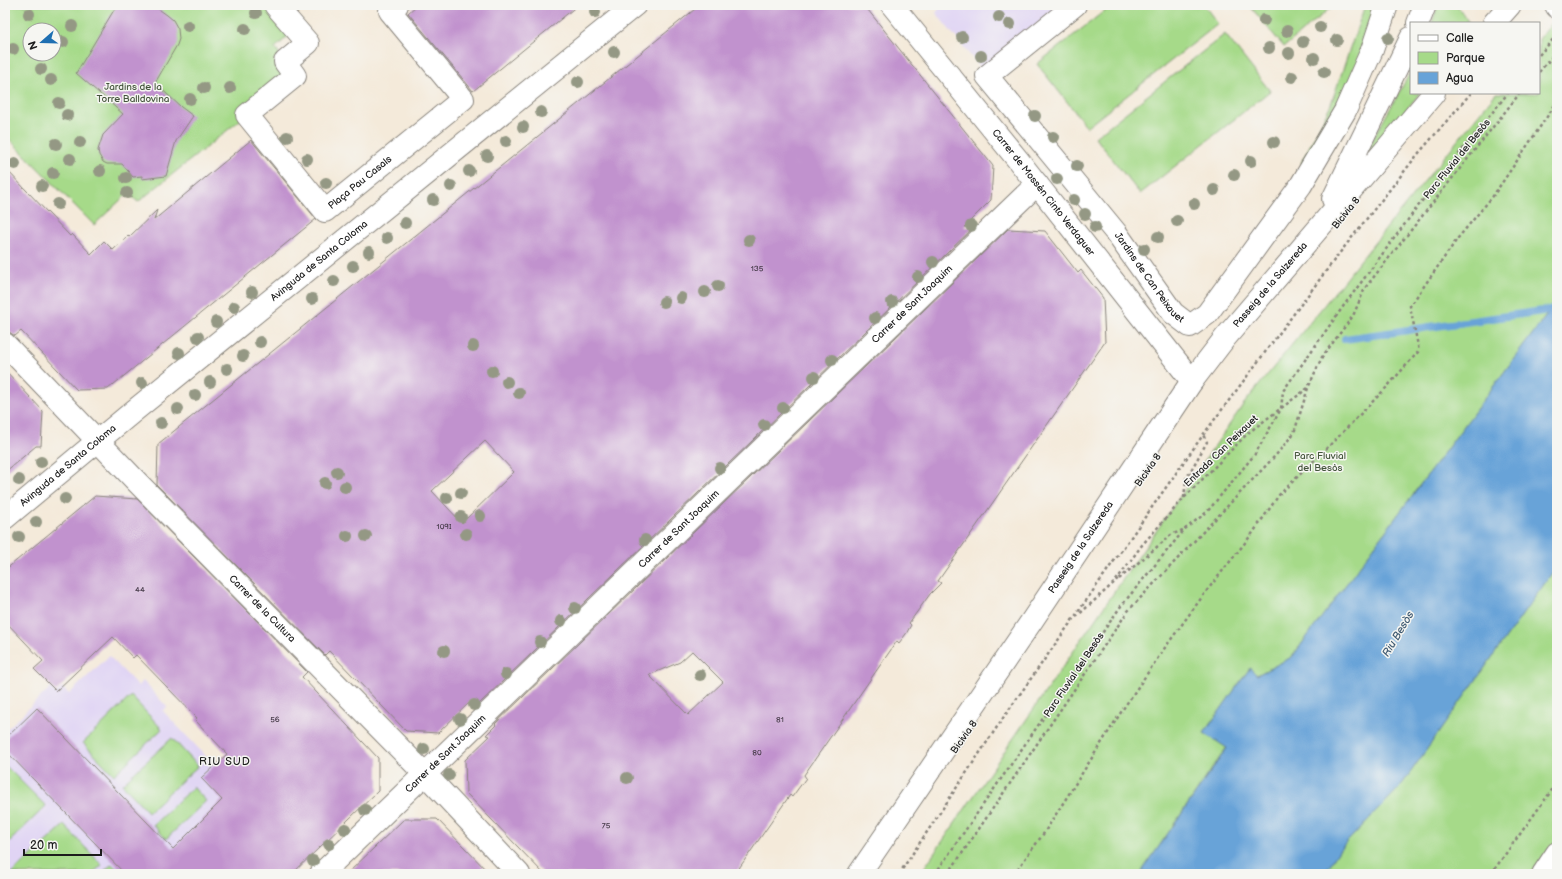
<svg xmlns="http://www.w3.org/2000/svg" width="1562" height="879" viewBox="0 0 1562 879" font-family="'Balsamiq Sans',sans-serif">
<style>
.built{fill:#e0d4f4}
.green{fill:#a6da89;stroke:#617b52;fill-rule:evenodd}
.water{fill:#67a3d8;stroke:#42607a}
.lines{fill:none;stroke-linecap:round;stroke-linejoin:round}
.stream{stroke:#67a3d8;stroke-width:8}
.building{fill:#c192ce;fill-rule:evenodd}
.street-casing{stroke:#88837b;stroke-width:24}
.highway-casing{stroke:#88837b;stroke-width:24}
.path{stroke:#88837b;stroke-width:2.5;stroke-dasharray:3 3;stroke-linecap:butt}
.street{stroke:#fff;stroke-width:22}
.highway{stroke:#fff;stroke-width:22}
.tree{fill:#949884}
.labels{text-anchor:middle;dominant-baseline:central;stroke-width:3;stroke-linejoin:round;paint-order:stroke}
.number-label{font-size:8px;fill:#453a48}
.park-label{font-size:10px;fill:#45553d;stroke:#f6f6f2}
.street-label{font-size:10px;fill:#1c1c1c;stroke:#f6f6f2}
.water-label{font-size:11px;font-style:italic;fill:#3e5971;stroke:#f6f6f2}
.neighbourhood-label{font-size:11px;letter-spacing:1px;fill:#1c1c1c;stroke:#f6f6f2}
</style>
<rect width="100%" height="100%" fill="#f6f6f2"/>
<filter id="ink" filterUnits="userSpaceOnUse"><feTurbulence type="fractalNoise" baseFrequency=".025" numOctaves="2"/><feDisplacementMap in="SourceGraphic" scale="8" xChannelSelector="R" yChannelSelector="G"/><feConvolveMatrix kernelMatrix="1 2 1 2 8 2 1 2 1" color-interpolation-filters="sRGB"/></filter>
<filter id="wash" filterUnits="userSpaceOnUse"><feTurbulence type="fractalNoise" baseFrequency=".012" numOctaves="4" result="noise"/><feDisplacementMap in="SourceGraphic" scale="16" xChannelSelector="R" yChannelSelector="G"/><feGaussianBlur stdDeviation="0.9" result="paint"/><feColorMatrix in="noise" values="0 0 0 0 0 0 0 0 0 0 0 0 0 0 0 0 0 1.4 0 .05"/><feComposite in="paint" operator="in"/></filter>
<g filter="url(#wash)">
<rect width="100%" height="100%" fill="#f4eada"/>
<!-- built -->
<g class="built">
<path d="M 942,5 L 1075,5 L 987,76 L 936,13 Z"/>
<path d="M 109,656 L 138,686 L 143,681 L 167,707 L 163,711 L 237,789 L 276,874 L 5,874 L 5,731 L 51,687 L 56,693 L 62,687 L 69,694 Z"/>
</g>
<!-- green -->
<g class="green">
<path d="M 5,5 L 275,5 L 296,29 L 275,48 L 295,76 L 138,202 L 128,193 L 94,225 L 5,135 ZM 30,30 L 54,30 L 54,54 L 30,54 Z"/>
<path d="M 1112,5 L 1204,5 L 1218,24 L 1087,127 L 1037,64 Z"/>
<path d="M 1249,5 L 1334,5 L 1284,47 Z"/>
<path d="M 1365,5 L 1387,5 L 1310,170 L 1301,163 L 1331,104 Z"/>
<path d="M 1438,5 L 1457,5 L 1469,23 L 1432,23 Z"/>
<path d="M 1557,17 L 1557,301 L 1292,657 L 1257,675 L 1250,668 L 1204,733 L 1227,747 L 1140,874 L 920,874 L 1243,405 L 1496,93 L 1539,93 L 1539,39 Z"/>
<path d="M 1225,34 L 1270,91 L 1140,194 L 1095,137 Z"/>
<path d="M 1411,71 L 1411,93 L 1420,93 L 1353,175 Z"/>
<path d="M 1557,566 L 1557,841 L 1534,874 L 1324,874 L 1340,849 L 1400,787 Z"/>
<path d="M 131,696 L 162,729 L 114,775 L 83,743 Z"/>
<path d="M 172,738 L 198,766 L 148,812 L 122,784 Z"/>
<path d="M 5,765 L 46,806 L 5,846 Z"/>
<path d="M 193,787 L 206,801 L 166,839 L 153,825 Z"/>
<path d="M 64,825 L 102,865 L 92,874 L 11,874 Z"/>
<path d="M 112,864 L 122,874 L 101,874 Z"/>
</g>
<!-- water -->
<path class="water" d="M 1557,301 L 1557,566 L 1400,787 L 1340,849 L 1324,874 L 1140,874 L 1227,748 L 1204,733 L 1250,668 L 1257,675 L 1292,657 Z"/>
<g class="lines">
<!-- stream -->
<path class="stream" d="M 1345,339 L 1557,309"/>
</g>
<g id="blocks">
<!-- building -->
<g class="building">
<path d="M 117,5 L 153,5 L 167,15 L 173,20 L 178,29 L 179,39 L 177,45 L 155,83 L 181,107 L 193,116 L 176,141 L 166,176 L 142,179 L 142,176 L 133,177 L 122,164 L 107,164 L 103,162 L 99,155 L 98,150 L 103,135 L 123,114 L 76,73 Z"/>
<path d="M 417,5 L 578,5 L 473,91 L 408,13 Z"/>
<path d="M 700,5 L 864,5 L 993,166 L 991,200 L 964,227 L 974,227 L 477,706 L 472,700 L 438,733 L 406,731 L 329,651 L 325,655 L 157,485 L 158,444 ZM 485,441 L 514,472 L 462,523 L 432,491 Z"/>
<path d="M 251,140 L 316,219 L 108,389 L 77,390 L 21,331 L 15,336 L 9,332 L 5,332 L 5,168 L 70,236 L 72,234 L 91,254 L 104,241 L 113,250 L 128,236 L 129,237 L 157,210 L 154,220 Z"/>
<path d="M 1008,229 L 1045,231 L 1078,273 L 1081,270 L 1103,298 L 1105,342 L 938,581 L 941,583 L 930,594 L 909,623 L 911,625 L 906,634 L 899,643 L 897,641 L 804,775 L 806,778 L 792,797 L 790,795 L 735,874 L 544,874 L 466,793 L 465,760 L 490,736 L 486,735 L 496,725 L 495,724 ZM 692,651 L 723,682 L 688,715 L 649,675 L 680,662 Z"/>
<path d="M 5,370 L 43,411 L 41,446 L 36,446 L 5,472 Z"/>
<path d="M 95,496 L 137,499 L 307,672 L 302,677 L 378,758 L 378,791 L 292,874 L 125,874 L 5,750 L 5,739 L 37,708 L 173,849 L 222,800 L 201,778 L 227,754 L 195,720 L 197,718 L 136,655 L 133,658 L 113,637 L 56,691 L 34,669 L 43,661 L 5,621 L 5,570 Z"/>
<path d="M 404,819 L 437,819 L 490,874 L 347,874 Z"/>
</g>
</g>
</g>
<g filter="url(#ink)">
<use href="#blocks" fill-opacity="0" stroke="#88837b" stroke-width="1"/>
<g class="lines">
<defs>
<g id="street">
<path id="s1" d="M 275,5 L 308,43 L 285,62 L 295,76 L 247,115 L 325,211 L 463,99 L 390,11 L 397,5"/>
<path id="s2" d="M 892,5 L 1018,160 L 1192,381"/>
<path id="s3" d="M 1075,5 L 987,76 L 1117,234 L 1173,313 L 1190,326 L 1207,314 L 1301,185 L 1345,111 L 1372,50 L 1387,5"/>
<path d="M 1556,5 L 1557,7"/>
<path d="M 1418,23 L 1425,5"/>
<path d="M 1494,23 L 1510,5"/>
<path d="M 1333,199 L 1411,38"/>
<path id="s4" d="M 5,344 L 137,482 L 425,774 L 519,874"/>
<path id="s5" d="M 5,518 L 135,410 L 635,5"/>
<path id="s6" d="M 321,874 L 1037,184"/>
<path id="s7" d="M 859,874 L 1031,622 L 1192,381 L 1225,338 L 1434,93"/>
</g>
<path id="highway" d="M 1543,874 L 1557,853"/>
</defs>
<!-- street casing -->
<use href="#street" class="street-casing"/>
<!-- highway casing -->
<use href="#highway" class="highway-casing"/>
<!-- path -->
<g class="path">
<path d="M 1539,55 L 1557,35"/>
<path d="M 1539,72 L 1557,51"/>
<path d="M 1184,498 L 1186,479 L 1207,442 L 1203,435"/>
<path d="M 1119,579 L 1171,535 L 1185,529"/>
<path d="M 1076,617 L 1115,582 L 1142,545 L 1184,498 L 1248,433 L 1308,388"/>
<path d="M 899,874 L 1001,721 L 1203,435 L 1338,255 L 1418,154 L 1471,93"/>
<path d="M 935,874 L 1121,606 L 1185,529 L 1207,512 L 1255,454 L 1281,409 L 1283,391 L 1345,304 L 1434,185 L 1508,93"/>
<path d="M 948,874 L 1128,611 L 1276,455 L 1294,433 L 1308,388 L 1322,357 L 1353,316 L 1365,288 L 1520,93"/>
<path d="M 1014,874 L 1044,833 L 1125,706 L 1164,649 L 1205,593 L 1252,534 L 1279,495 L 1339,436 L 1386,388 L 1419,351 L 1410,306 L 1458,238 L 1493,196 L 1557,102"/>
<path d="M 1491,874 L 1557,783"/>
</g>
<!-- street -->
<use href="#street" class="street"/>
<!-- highway -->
<use href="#highway" class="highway"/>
</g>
<!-- trees -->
<g class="tree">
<circle cx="595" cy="12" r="6"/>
<circle cx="256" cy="13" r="6"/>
<circle cx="29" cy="14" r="6"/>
<circle cx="999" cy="17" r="6"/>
<circle cx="1264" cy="20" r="6"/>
<circle cx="1010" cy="24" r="6"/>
<circle cx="72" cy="26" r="6"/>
<circle cx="188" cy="26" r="6"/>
<circle cx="1320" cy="27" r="6"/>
<circle cx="245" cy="29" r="6"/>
<circle cx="1287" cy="31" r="6"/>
<circle cx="962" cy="37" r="6"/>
<circle cx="1388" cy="38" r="6"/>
<circle cx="1337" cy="40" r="6"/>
<circle cx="63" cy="42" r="6"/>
<circle cx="1303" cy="42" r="6"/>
<circle cx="1269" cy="48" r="6"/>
<circle cx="13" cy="49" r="6"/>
<circle cx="614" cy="52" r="6"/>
<circle cx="1289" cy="53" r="6"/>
<circle cx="981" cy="56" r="6"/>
<circle cx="1314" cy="58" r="6"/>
<circle cx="41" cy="69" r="6"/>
<circle cx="1324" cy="72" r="6"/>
<circle cx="1292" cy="77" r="6"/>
<circle cx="51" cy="80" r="6"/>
<circle cx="578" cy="82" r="6"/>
<circle cx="204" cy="88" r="6"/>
<circle cx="230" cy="88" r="6"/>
<circle cx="190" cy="99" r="6"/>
<circle cx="59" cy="103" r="6"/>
<circle cx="541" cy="112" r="6"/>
<circle cx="67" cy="115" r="6"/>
<circle cx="1035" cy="116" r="6"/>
<circle cx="523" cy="127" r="6"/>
<circle cx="287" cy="137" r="6"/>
<circle cx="1053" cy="137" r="6"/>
<circle cx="506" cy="141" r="6"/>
<circle cx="80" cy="142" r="6"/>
<circle cx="1274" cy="142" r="6"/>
<circle cx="56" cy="144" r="6"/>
<circle cx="487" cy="156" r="6"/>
<circle cx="70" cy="159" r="6"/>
<circle cx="307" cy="159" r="6"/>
<circle cx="1251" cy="161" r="6"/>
<circle cx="15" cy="164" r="6"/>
<circle cx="1077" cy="166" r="6"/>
<circle cx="100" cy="171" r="6"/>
<circle cx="469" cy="171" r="6"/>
<circle cx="53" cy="173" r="6"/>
<circle cx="1234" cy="175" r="6"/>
<circle cx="126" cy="178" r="6"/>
<circle cx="1057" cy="179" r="6"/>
<circle cx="326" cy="183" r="6"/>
<circle cx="42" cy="186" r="6"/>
<circle cx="451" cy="186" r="6"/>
<circle cx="1214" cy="190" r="6"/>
<circle cx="127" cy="193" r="6"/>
<circle cx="433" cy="200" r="6"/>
<circle cx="1074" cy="200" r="6"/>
<circle cx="58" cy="204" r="6"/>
<circle cx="1194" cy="204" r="6"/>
<circle cx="1085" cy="214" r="6"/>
<circle cx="1177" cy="221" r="6"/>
<circle cx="405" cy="223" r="6"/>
<circle cx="971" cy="226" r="6"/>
<circle cx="1095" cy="227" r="6"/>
<circle cx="1158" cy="237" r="6"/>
<circle cx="387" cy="238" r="6"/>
<circle cx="749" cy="240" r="6"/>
<circle cx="1144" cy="249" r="6"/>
<circle cx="369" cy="252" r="6"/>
<circle cx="933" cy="262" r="6"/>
<circle cx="353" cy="266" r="6"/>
<circle cx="918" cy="277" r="6"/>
<circle cx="334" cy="281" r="6"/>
<circle cx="718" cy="286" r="6"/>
<circle cx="252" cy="292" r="6"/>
<circle cx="705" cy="292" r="6"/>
<circle cx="681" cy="298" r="6"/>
<circle cx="312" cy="299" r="6"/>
<circle cx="664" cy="302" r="6"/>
<circle cx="892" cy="302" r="6"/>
<circle cx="234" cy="307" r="6"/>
<circle cx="875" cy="318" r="6"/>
<circle cx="216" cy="322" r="6"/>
<circle cx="198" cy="337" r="6"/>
<circle cx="260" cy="342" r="6"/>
<circle cx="473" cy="346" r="6"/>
<circle cx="179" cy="353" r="6"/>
<circle cx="243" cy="356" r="6"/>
<circle cx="832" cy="360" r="6"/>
<circle cx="227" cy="369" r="6"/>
<circle cx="492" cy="371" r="6"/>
<circle cx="814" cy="377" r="6"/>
<circle cx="210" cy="382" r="6"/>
<circle cx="507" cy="382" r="6"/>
<circle cx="142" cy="383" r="6"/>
<circle cx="519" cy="393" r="6"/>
<circle cx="195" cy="395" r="6"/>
<circle cx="783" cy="408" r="6"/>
<circle cx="178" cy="409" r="6"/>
<circle cx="161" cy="423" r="6"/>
<circle cx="764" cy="425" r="6"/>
<circle cx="41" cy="462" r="6"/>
<circle cx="720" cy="468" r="6"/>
<circle cx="337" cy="472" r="6"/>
<circle cx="19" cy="480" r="6"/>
<circle cx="325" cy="483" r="6"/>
<circle cx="345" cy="487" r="6"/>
<circle cx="461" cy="493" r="6"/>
<circle cx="447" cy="498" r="6"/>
<circle cx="65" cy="499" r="6"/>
<circle cx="480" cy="516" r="6"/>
<circle cx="461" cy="517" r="6"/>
<circle cx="36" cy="522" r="6"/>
<circle cx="466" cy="534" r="6"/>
<circle cx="347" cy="536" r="6"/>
<circle cx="366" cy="536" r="6"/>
<circle cx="19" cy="537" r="6"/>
<circle cx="645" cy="540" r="6"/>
<circle cx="575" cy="608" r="6"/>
<circle cx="561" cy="621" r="6"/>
<circle cx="540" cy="642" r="6"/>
<circle cx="444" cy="651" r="6"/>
<circle cx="506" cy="674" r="6"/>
<circle cx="700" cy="675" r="6"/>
<circle cx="474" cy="705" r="6"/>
<circle cx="460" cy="719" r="6"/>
<circle cx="424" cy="749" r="6"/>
<circle cx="449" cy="775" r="6"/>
<circle cx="627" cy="778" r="6"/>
<circle cx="365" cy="810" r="6"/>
<circle cx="345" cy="829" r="6"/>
<circle cx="329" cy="844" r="6"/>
<circle cx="313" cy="861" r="6"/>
</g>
</g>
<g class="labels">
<!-- number labels -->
<g class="number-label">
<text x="757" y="268">135</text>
<text x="444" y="526">109I</text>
<text x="140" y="589">44</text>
<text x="275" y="719">56</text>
<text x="780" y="719">81</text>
<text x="757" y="752">80</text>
<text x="606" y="825">75</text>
</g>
<!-- park labels -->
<g class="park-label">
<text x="133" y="87">Jardins de la<tspan x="133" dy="12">Torre Balldovina</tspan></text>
<text x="1320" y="456">Parc Fluvial<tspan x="1320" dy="12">del Besòs</tspan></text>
</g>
<!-- street labels -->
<g class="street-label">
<text transform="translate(1457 159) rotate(-51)">Parc Fluvial del Besòs</text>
<text stroke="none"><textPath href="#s1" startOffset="328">Plaça Pau Casals</textPath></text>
<text stroke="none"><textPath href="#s2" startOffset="241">Carrer de Mossèn Cinto Verdaguer</textPath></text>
<text transform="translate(1346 213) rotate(-51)">Bicivia 8</text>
<text stroke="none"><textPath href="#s5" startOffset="406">Avinguda de Santa Coloma</textPath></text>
<text stroke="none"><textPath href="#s3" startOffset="372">Jardins de Can Peixauet</textPath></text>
<text stroke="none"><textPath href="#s7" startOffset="719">Passeig de la Salzereda</textPath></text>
<text stroke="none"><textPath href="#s6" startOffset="821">Carrer de Sant Joaquim</textPath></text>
<text transform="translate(1221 451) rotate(-44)">Entrada Can Peixauet</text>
<text stroke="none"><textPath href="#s5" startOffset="82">Avinguda de Santa Coloma</textPath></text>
<text transform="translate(1148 470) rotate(-55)">Bicivia 8</text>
<text stroke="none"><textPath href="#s6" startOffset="497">Carrer de Sant Joaquim</textPath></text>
<text stroke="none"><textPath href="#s7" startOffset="395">Passeig de la Salzereda</textPath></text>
<text stroke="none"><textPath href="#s4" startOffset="369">Carrer de la Cultura</textPath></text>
<text transform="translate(1074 675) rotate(-56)">Parc Fluvial del Besòs</text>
<text transform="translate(964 737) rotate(-55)">Bicivia 8</text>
<text stroke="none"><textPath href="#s6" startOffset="173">Carrer de Sant Joaquim</textPath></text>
</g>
<!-- water labels -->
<g class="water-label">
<text transform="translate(1398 634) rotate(-59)">Riu Besòs</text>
</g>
<!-- neighbourhood labels -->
<g class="neighbourhood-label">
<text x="225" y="761">RIU SUD</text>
</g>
</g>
<!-- margin -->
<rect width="1562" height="879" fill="none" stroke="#f6f6f2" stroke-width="20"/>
<!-- legend -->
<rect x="1410" y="22" width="130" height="72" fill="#f6f6f2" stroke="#9f9f9c"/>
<rect x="1418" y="35" width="20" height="6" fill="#ffffff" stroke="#9f9f9c"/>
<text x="1446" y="42" font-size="12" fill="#1c1c1c">Calle</text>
<rect x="1418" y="52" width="20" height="12" fill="#a6da89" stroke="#9f9f9c"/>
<text x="1446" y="62" font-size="12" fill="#1c1c1c">Parque</text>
<rect x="1418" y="72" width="20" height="12" fill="#67a3d8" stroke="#9f9f9c"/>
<text x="1446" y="82" font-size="12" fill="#1c1c1c">Agua</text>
<!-- north arrow -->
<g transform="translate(42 42) rotate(250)"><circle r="19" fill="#f6f6f2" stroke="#9f9f9c"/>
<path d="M0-3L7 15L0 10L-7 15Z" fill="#1f6fb2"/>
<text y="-6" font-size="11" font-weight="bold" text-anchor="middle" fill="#1c1c1c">N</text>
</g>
<!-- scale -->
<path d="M24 849v6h77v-6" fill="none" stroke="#1c1c1c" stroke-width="2"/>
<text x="30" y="849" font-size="12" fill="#1c1c1c" stroke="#f6f6f2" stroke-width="3" paint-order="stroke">20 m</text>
</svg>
